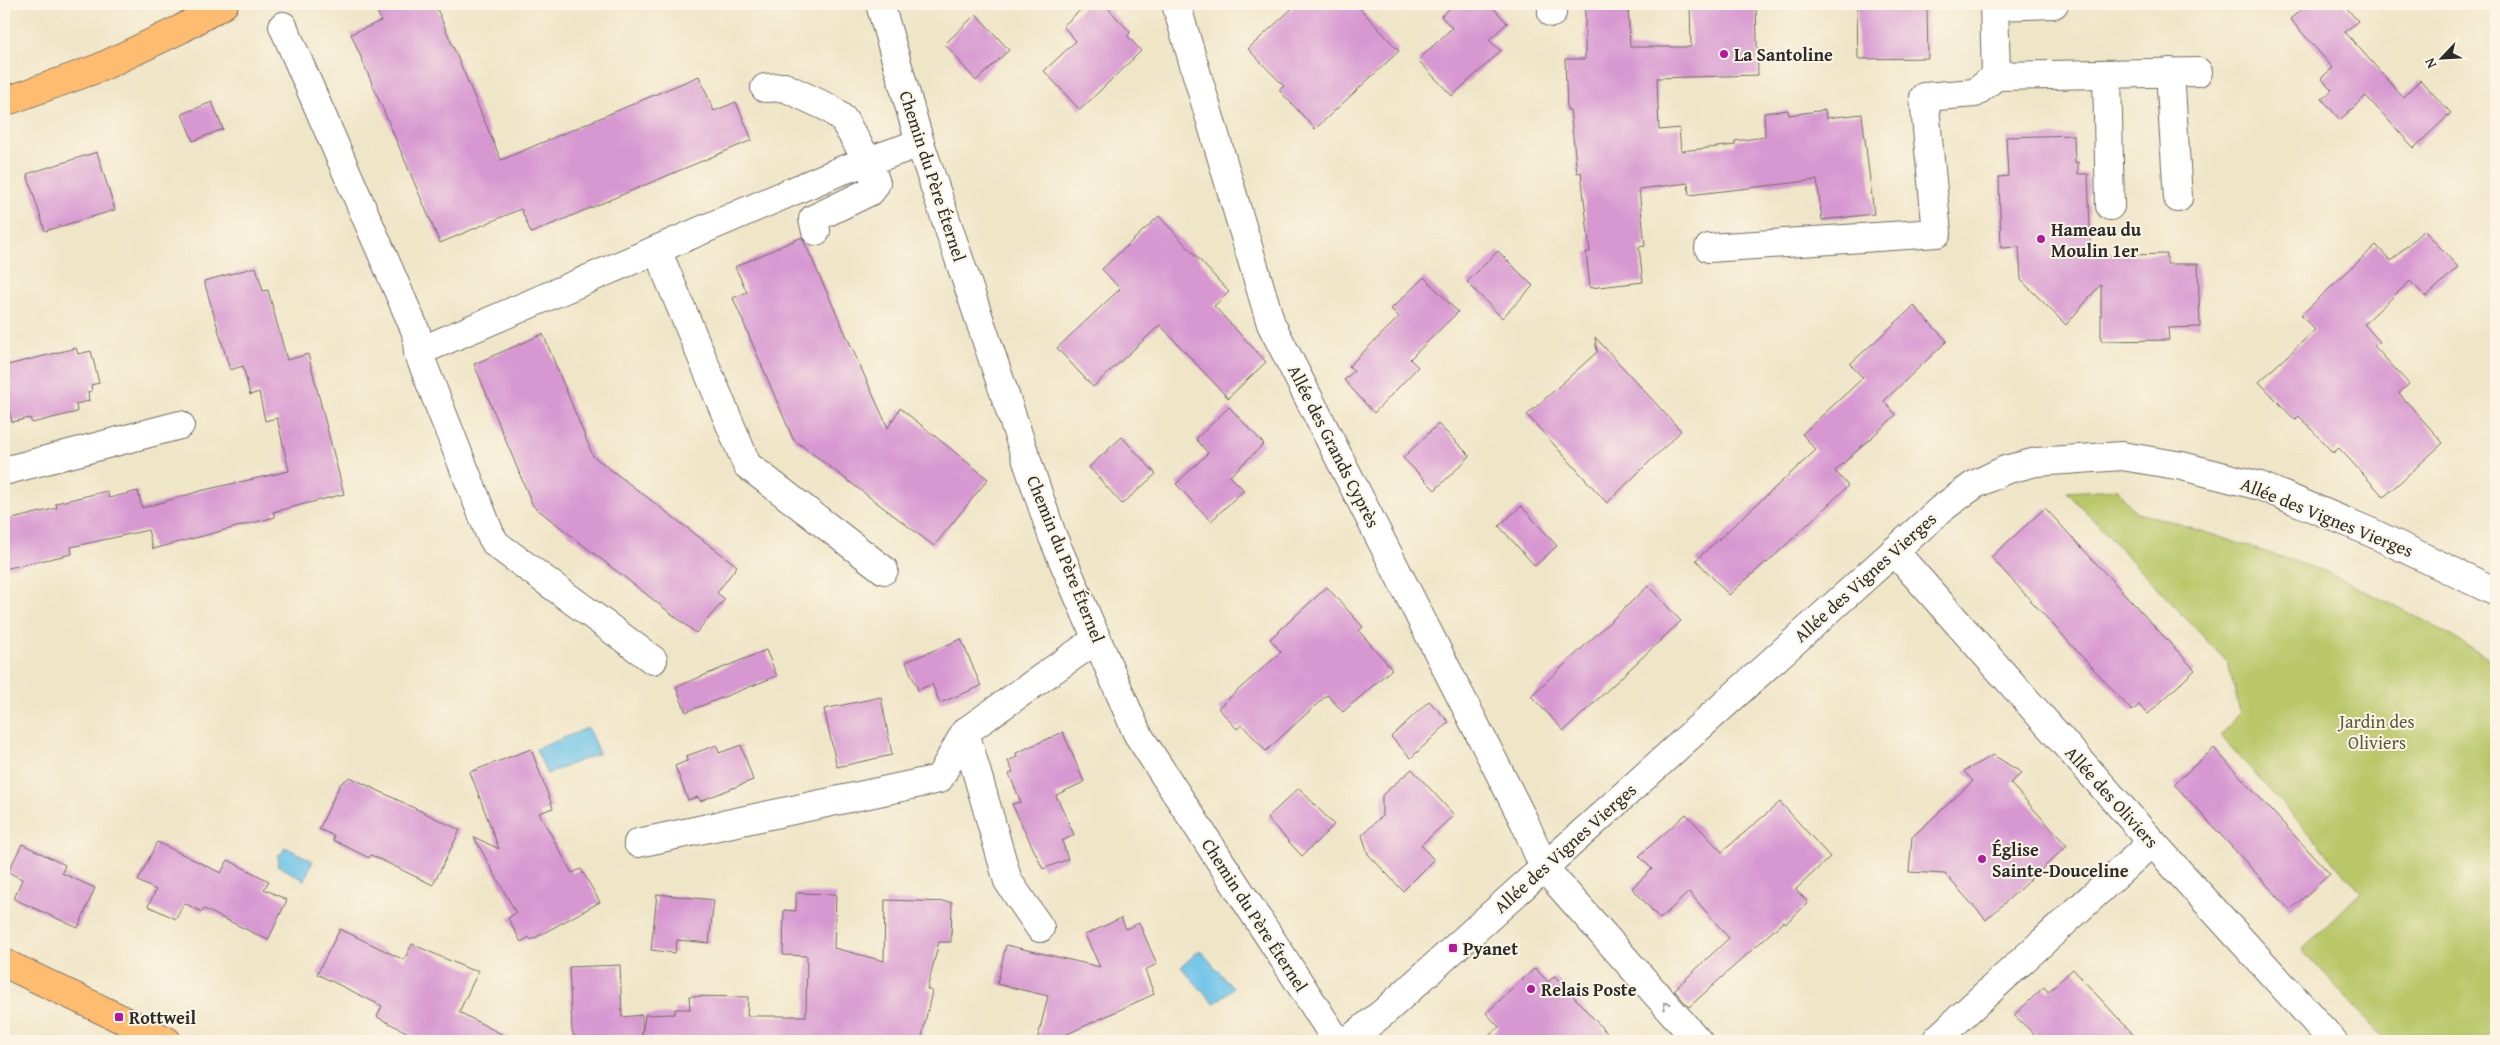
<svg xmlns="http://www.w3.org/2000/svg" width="2500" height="1045" viewBox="0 0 2500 1045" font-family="'Gentium Book Plus',serif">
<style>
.green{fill:#b9c769;stroke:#72794a}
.water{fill:#6bc2e8;stroke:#4b768a}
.building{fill:#d797d1}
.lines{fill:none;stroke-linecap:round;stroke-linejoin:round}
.minor-casing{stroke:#706c62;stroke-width:30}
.major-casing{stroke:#706c62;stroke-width:30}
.minor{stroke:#fff;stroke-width:28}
.major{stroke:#febc70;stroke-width:28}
.oneway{stroke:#a0a0a0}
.poi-dot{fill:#b5179e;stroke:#fcf5e5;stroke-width:2}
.labels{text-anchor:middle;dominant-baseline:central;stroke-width:4;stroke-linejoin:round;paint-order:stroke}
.poi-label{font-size:18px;font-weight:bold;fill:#2b2b2b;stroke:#fcf5e5;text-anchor:start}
.street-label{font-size:18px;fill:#2b2b2b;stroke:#fcf5e5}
.park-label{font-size:18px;fill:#565a3e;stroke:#fcf5e5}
</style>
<rect width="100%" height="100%" fill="#fcf5e5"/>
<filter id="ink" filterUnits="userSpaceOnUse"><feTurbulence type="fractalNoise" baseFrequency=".02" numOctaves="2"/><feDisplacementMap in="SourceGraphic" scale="10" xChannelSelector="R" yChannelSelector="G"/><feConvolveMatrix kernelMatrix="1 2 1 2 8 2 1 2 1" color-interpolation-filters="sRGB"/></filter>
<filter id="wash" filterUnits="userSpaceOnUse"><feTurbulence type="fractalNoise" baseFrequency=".0096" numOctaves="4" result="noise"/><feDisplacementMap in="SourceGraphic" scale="20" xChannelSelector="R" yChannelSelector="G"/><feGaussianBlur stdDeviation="1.12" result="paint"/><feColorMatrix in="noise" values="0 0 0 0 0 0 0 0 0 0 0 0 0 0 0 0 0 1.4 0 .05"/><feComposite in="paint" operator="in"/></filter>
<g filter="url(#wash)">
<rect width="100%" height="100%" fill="#efe5c7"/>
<!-- green -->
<path class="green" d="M 2117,489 L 2136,513 L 2164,519 L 2327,572 L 2429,623 L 2496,663 L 2496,1027 L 2480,1041 L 2386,1041 L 2302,950 L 2361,892 L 2221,736 L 2240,712 L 2228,663 L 2067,492 Z"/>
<!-- water -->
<g class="water">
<path d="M 588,728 L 599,753 L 547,774 L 536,749 Z"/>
<path d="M 285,847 L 313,861 L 304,880 L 277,865 L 279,859 L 277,856 L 282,853 Z"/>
<path d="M 1200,950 L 1233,988 L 1214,1004 L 1181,967 Z"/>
</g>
<g id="blocks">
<!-- building -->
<g class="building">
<path d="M 390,4 L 435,4 L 501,160 L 699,76 L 714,111 L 736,102 L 752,140 L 531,233 L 521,209 L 440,243 L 351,34 L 381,21 L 376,9 Z"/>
<path d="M 1087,4 L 1104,4 L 1130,32 L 1128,36 L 1141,51 L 1080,110 L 1044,71 L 1076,41 L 1063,26 Z"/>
<path d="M 1297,4 L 1356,4 L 1399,51 L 1315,129 L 1279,90 L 1284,86 L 1248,49 Z"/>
<path d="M 1454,4 L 1490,4 L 1507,23 L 1489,40 L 1501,51 L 1452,96 L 1418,60 L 1452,28 L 1441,16 Z"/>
<path d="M 1585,4 L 1628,4 L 1630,47 L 1691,47 L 1690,4 L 1756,4 L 1758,75 L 1657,78 L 1659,130 L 1679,128 L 1681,151 L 1735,145 L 1735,141 L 1765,137 L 1764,113 L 1788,110 L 1789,115 L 1825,110 L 1826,118 L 1862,114 L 1874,214 L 1822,220 L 1817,180 L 1689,195 L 1688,183 L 1639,189 L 1645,246 L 1639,247 L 1643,282 L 1590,288 L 1586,252 L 1590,252 L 1581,172 L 1577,173 L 1570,110 L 1567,110 L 1565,59 L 1585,59 Z"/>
<path d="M 1862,4 L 1921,4 L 1922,9 L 1927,9 L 1928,58 L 1858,59 L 1857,6 L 1862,6 Z"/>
<path d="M 2308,4 L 2343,4 L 2358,21 L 2345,32 L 2403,97 L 2420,80 L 2451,113 L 2414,148 L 2366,96 L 2340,120 L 2322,99 L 2332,90 L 2321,78 L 2333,68 L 2290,19 Z"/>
<path d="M 976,14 L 1009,50 L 976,81 L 945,44 Z"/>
<path d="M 212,102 L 223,129 L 193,141 L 182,114 Z"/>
<path d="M 2074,135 L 2075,163 L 2078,162 L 2078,174 L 2088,174 L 2091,256 L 2167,254 L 2167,264 L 2198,264 L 2200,327 L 2168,328 L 2169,340 L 2101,341 L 2101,284 L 2066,325 L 2021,280 L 2019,247 L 2001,248 L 1999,177 L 2008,176 L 2006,137 Z"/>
<path d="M 97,152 L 115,210 L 45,231 L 27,174 Z"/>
<path d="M 1159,216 L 1229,292 L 1214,306 L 1266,362 L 1228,398 L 1160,325 L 1093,387 L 1057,348 L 1120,289 L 1102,269 Z"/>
<path d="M 2424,230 L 2458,267 L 2426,297 L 2410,281 L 2364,324 L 2380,342 L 2374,346 L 2409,384 L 2399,393 L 2443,443 L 2384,497 L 2339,448 L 2333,453 L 2299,416 L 2295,420 L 2259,382 L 2315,330 L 2301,315 L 2376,245 L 2391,261 Z"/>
<path d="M 802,237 L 888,428 L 900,408 L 988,479 L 934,546 L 793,439 L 733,298 L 747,292 L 735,267 Z"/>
<path d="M 1498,251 L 1533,286 L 1502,318 L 1467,282 Z"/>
<path d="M 256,267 L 263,291 L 268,290 L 287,360 L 308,354 L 344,494 L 273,512 L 275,517 L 153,549 L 148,530 L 71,547 L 72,554 L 4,569 L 4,521 L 57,508 L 56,503 L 107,491 L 109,498 L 138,491 L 142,508 L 204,490 L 289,471 L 277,418 L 265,421 L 259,392 L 250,395 L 243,366 L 230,370 L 204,281 Z"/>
<path d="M 1424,277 L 1458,312 L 1410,359 L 1418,367 L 1374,413 L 1344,380 L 1354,371 L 1349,366 L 1399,317 L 1391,309 Z"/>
<path d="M 1914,306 L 1947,341 L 1884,401 L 1896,415 L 1835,471 L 1848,486 L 1767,563 L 1766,562 L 1729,595 L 1696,560 L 1816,450 L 1802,434 L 1863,378 L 1850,364 Z"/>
<path d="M 543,334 L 593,456 L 737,566 L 717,593 L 725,599 L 696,633 L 533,506 L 474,364 Z"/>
<path d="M 1595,337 L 1681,431 L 1607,503 L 1527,415 L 1597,352 Z"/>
<path d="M 76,348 L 78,354 L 91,351 L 99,383 L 91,385 L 92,391 L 88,392 L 89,401 L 76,404 L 77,412 L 32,423 L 30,418 L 12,422 L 4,393 L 4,366 Z"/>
<path d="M 1229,407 L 1264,444 L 1230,476 L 1244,490 L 1211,521 L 1176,484 L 1208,453 L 1196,439 Z"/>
<path d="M 1438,424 L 1470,456 L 1435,490 L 1403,458 Z"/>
<path d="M 1122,437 L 1156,474 L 1122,504 L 1089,467 Z"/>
<path d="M 1521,506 L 1557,546 L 1535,566 L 1499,526 Z"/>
<path d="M 2045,508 L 2195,670 L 2148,714 L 2139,705 L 2132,711 L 1991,557 Z"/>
<path d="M 1648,586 L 1681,621 L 1564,731 L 1531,696 Z"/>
<path d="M 1327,587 L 1363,627 L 1359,631 L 1392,669 L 1343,712 L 1327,695 L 1266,751 L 1242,725 L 1237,729 L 1218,708 L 1281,652 L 1270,639 Z"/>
<path d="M 961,639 L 981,686 L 940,703 L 932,684 L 918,690 L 906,662 Z"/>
<path d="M 766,650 L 777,676 L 686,712 L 676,687 Z"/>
<path d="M 881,697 L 892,755 L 837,767 L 824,709 Z"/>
<path d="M 1429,701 L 1449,722 L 1411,758 L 1391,737 Z"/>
<path d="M 1063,732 L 1084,782 L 1056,795 L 1074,835 L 1062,841 L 1068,859 L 1043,869 L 1012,804 L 1021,802 L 1009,774 L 1013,772 L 1008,761 L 1017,757 L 1016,753 Z"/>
<path d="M 717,745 L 719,753 L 741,745 L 753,780 L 700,801 L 698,797 L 688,800 L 675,766 L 687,761 L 686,756 Z"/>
<path d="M 2214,748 L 2330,874 L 2290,910 L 2174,784 Z"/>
<path d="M 531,749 L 553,808 L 539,813 L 572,873 L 581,869 L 600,902 L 531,940 L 529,937 L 521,942 L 508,918 L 516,913 L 474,837 L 499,849 L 470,772 Z"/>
<path d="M 1993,755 L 2022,773 L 2010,783 L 2067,846 L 1986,920 L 1945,874 L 1909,872 L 1912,837 L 1973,781 L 1964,771 Z"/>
<path d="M 1412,769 L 1454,815 L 1421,845 L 1434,860 L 1403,891 L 1368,854 L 1362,835 L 1382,816 L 1382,795 Z"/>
<path d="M 350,777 L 460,830 L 433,885 L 371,855 L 369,858 L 333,840 L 334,836 L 319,829 L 340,784 Z"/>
<path d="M 1299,788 L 1334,825 L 1302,856 L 1267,818 Z"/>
<path d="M 1780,802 L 1830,857 L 1796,889 L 1808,903 L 1786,923 L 1784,921 L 1689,1007 L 1674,990 L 1729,938 L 1689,892 L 1660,919 L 1632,888 L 1652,869 L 1639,856 L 1686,814 L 1722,852 Z"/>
<path d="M 157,842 L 221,873 L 228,860 L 269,881 L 264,889 L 287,900 L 268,940 L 204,909 L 202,912 L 184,903 L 176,919 L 148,906 L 156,890 L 138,881 Z"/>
<path d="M 22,844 L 65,865 L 62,873 L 95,888 L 78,928 L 14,899 L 22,879 L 8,872 Z"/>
<path d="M 796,893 L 836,894 L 834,948 L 884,961 L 885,900 L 952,902 L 951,942 L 939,942 L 927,989 L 932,991 L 921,1041 L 723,1041 L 723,1039 L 643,1038 L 643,1041 L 577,1041 L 572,1031 L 569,967 L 620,965 L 622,1017 L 642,1015 L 642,1036 L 645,1015 L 675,1014 L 675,1009 L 690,1009 L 689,996 L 748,997 L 747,1016 L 806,1016 L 807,956 L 783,955 L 784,910 L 796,911 Z"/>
<path d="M 657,894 L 714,900 L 709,943 L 677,940 L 675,953 L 651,950 Z"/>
<path d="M 1121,918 L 1126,929 L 1139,923 L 1157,964 L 1145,970 L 1154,994 L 1052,1041 L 1037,1041 L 1048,996 L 997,984 L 1006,945 L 1100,967 L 1085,935 Z"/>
<path d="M 340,929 L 404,960 L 412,944 L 471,970 L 479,970 L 459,1012 L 515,1041 L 424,1041 L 377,1017 L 382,1006 L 317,974 Z"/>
<path d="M 1535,968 L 1548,982 L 1555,976 L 1614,1041 L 1483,1041 L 1499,1027 L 1486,1013 Z"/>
<path d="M 2073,969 L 2116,1016 L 2140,1041 L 2041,1041 L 2014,1015 L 2044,987 L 2048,992 Z"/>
</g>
</g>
</g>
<g filter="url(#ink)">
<use href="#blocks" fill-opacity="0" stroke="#706c62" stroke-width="1"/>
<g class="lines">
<defs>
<g id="minor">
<path d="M 880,4 L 920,143 L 1052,535 L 1137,733 L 1337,1041"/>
<path d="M 1176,4 L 1271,324 L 1525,823 L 1544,868 L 1698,1041"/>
<path d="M 1552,4 L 1552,13"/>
<path d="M 1994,6 L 2054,4"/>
<path d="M 283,26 L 416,332 L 418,352 L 490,534 L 496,544 L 653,660"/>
<path d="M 2170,72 L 2178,198"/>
<path d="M 2107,74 L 2110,206"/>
<path d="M 1996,76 L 2198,72"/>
<path d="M 765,88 L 784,87 L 829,108 L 843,119 L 868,161 L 876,183 L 871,191 L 813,219 L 816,231"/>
<path d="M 1709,248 L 1937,233 L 1924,97 L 1975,93 L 1996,76 L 1994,4"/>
<path d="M 657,250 L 747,465 L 884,570"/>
<path d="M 418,352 L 840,171 L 920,143"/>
<path d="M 4,471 L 180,425"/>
<path d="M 1894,551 L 2152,842 L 2333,1041"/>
<path d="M 965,732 L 1008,881 L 1040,928"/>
<path d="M 638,843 L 939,779 L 965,732 L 1097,639"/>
<path d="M 1348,1041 L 1384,1012 L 1941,509 L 1974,485 L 2005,470 L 2036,462 L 2122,456 L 2182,466 L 2260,486 L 2368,531 L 2496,592"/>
<path d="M 1940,1041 L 1938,1038 L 2152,842"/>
</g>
<g id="major">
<path d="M 4,102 L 99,68 L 181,29 L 224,4"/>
<path d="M 4,963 L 167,1041"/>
</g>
</defs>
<!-- minor casing -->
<use href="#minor" class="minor-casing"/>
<!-- major casing -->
<use href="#major" class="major-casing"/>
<!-- minor -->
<use href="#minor" class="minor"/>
<!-- major -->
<use href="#major" class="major"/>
</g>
<!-- one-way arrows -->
<defs><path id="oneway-chevron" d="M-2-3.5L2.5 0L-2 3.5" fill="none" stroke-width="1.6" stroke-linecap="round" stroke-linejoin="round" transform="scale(1.25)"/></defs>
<use class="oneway" href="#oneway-chevron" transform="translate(1666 1005) rotate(-132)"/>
</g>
<!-- markers -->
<g class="poi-dot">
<circle cx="1724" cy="54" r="5"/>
<circle cx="2041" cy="239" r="5"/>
<circle cx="1982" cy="859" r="5"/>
<rect x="1448" y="943" width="10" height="10" rx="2.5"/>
<circle cx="1531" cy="989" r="5"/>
<rect x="114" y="1012" width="10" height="10" rx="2.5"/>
</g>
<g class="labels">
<!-- poi labels -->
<g class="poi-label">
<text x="1734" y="54">La Santoline</text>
<text x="2051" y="229">Hameau du<tspan x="2051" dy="21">Moulin 1er</tspan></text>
<text x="1992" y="849">Église<tspan x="1992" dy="21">Sainte-Douceline</tspan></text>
<text x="1463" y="948">Pyanet</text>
<text x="1541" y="989">Relais Poste</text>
<text x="129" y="1017">Rottweil</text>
</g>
<!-- street labels -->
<g class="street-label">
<text transform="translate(933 176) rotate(72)">Chemin du Père Éternel</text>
<text transform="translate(1334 446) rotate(63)">Allée des Grands Cyprès</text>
<text transform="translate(2327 517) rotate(22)">Allée des Vignes Vierges</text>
<text transform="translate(1066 559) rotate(68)">Chemin du Père Éternel</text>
<text transform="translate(1865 577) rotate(-42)">Allée des Vignes Vierges</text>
<text transform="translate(2112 797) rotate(48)">Allée des Oliviers</text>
<text transform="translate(1565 848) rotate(-42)">Allée des Vignes Vierges</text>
<text transform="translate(1255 915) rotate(57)">Chemin du Père Éternel</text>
</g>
<!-- park labels -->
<g class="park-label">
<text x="2377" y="721">Jardin des<tspan x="2377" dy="21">Oliviers</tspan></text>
</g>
</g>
<!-- margin -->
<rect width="2500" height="1045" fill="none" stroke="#fcf5e5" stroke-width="20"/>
<!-- north arrow -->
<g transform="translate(2442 58) rotate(245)" stroke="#fcf5e5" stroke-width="4" paint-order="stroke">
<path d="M0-4L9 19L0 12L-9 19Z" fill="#2b2b2b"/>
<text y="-8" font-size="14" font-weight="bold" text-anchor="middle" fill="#2b2b2b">N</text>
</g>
</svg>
